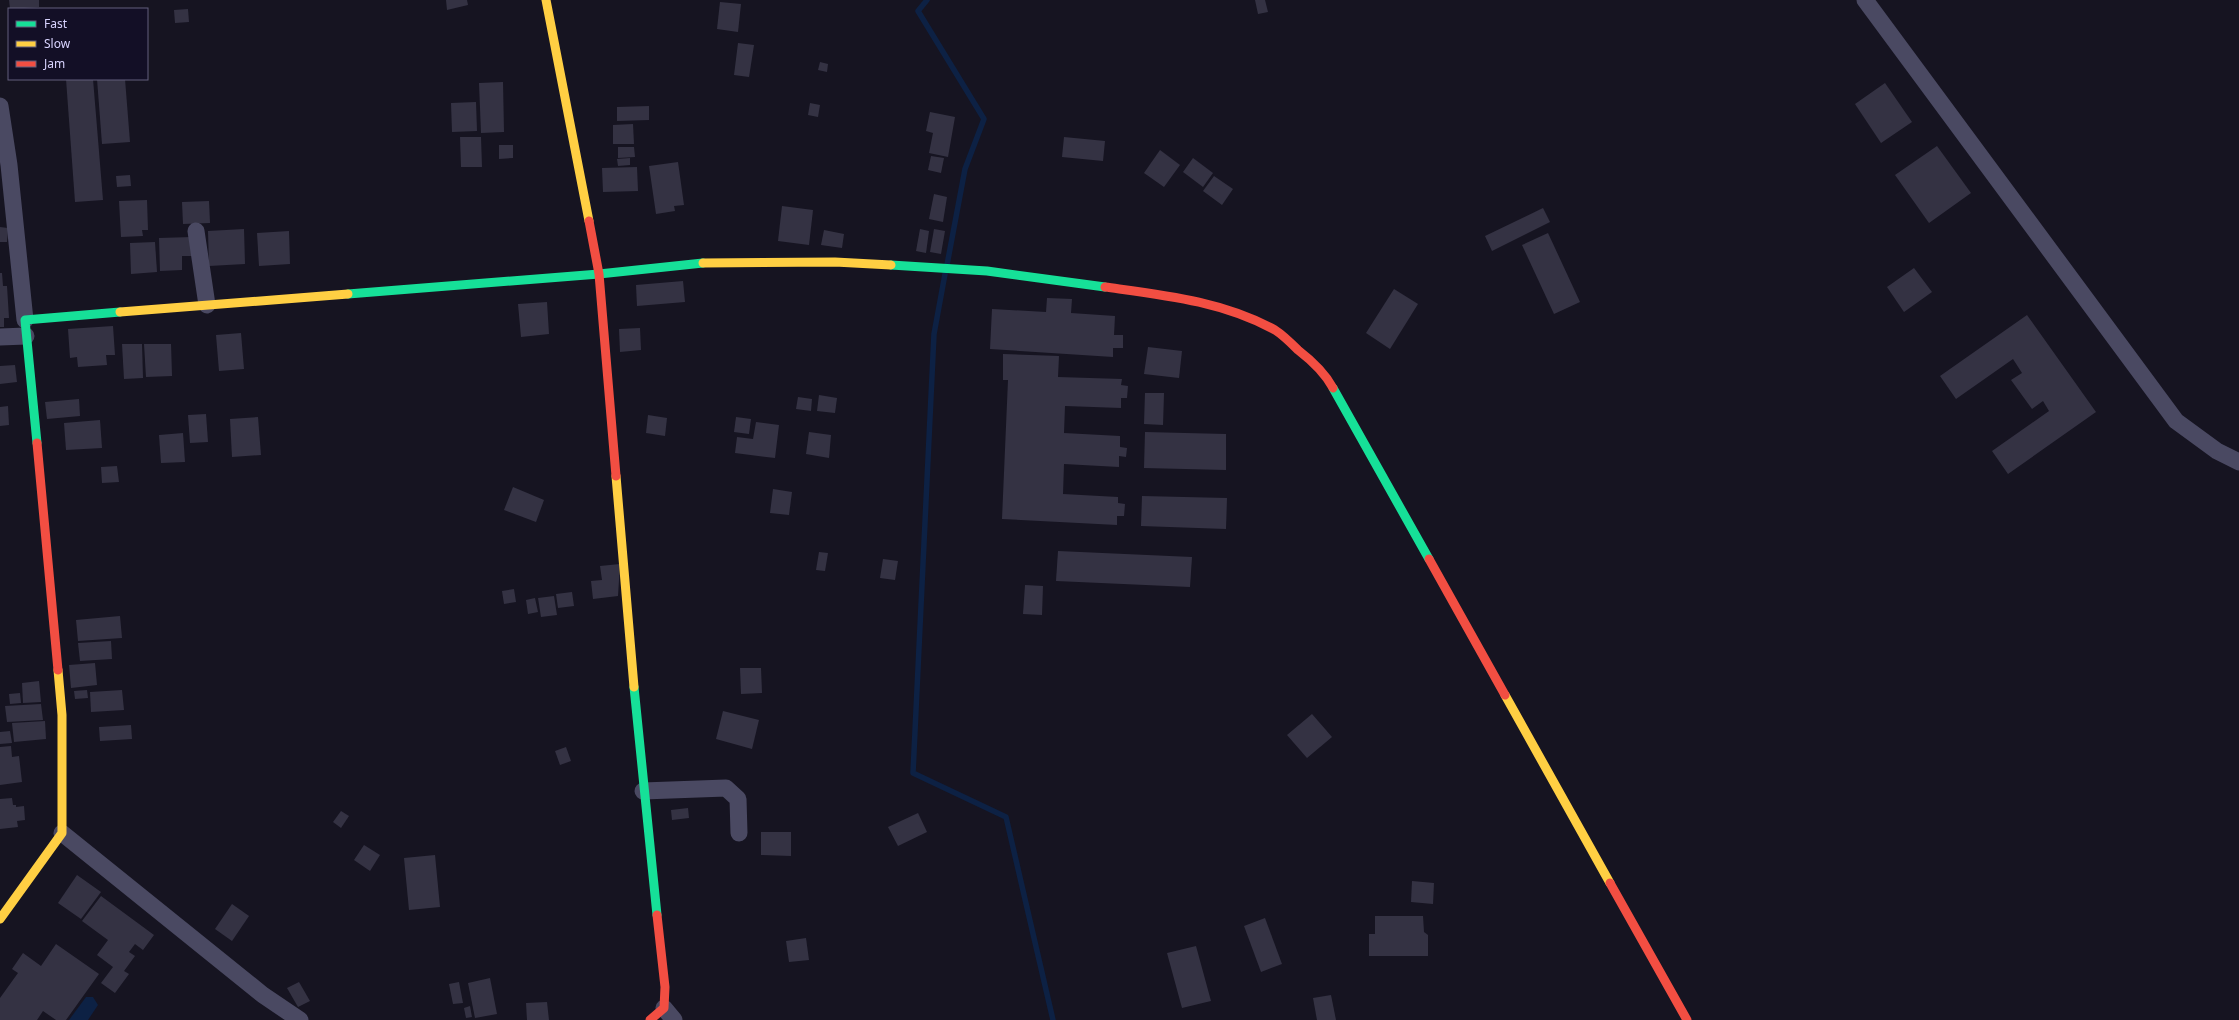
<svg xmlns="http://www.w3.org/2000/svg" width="2239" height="1020" viewBox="0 0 2239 1020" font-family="'Noto Sans',sans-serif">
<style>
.water{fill:#0d2144}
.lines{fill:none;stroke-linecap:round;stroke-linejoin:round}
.stream{stroke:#0d2144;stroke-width:5.5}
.building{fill:#343243}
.street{stroke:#4a4962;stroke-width:17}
.fast{stroke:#16e098;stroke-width:9}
.slow{stroke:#ffcf43;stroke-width:9}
.jam{stroke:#f24e42;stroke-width:9}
</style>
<rect width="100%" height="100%" fill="#161421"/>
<!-- water -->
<path class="water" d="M 86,997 L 93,997 L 98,1005 L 88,1020 L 69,1020 Z"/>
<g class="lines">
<!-- stream -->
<g class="stream">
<path d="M 927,0 L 918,11 L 984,119 L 965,169 L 947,265"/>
<path d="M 945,274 L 934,334 L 913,773 L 1006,817 L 1053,1020"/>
</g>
</g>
<!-- building -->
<g class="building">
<path d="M 9,0 L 39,0 L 39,7 L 10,9 Z"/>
<path d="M 446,0 L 467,0 L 468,5 L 447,10 Z"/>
<path d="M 1255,0 L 1265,0 L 1268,12 L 1258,14 Z"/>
<path d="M 720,2 L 741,4 L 738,32 L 717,29 Z"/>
<path d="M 188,9 L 189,22 L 175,23 L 174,10 Z"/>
<path d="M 738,43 L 754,45 L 749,77 L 734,75 Z"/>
<path d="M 820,62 L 828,64 L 827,72 L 818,70 Z"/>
<path d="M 66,79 L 93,79 L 103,200 L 75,202 Z"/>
<path d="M 97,79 L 125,79 L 130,142 L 102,144 Z"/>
<path d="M 503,82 L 504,132 L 481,133 L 479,83 Z"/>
<path d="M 1885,83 L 1912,122 L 1881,143 L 1855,104 Z"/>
<path d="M 476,102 L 477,131 L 452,132 L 451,103 Z"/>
<path d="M 810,103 L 820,105 L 818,117 L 808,115 Z"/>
<path d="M 649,106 L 649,120 L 617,121 L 617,107 Z"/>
<path d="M 930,112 L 955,117 L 948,157 L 929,153 L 933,133 L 926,131 Z"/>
<path d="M 633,124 L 634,144 L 613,144 L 613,125 Z"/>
<path d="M 460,137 L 481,137 L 482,167 L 461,167 Z"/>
<path d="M 1064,137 L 1105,141 L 1103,161 L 1062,157 Z"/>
<path d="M 499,145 L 513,145 L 513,158 L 499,159 Z"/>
<path d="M 1937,146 L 1971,193 L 1929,223 L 1895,175 Z"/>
<path d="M 618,147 L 634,147 L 635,157 L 618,158 Z"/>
<path d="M 1160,150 L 1180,165 L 1164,187 L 1144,173 Z"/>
<path d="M 931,156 L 944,158 L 941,173 L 928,170 Z"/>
<path d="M 630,158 L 630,165 L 618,166 L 617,159 Z"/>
<path d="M 1193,158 L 1213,173 L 1203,187 L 1183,172 Z"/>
<path d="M 678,162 L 684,205 L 674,206 L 675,211 L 656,214 L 649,166 Z"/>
<path d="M 637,167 L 638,191 L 603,192 L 602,168 Z"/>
<path d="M 130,175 L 131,186 L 117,187 L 116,176 Z"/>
<path d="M 1214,176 L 1233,189 L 1222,205 L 1203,191 Z"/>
<path d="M 934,194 L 947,197 L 943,222 L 929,219 Z"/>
<path d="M 147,200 L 148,230 L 142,230 L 143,236 L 121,237 L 119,201 Z"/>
<path d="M 209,201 L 210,223 L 183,224 L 182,202 Z"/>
<path d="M 782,206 L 813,210 L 809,245 L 778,241 Z"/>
<path d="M 1543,208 L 1550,222 L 1492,251 L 1485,236 Z"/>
<path d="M 0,227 L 8,228 L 7,242 L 0,242 Z"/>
<path d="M 244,229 L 245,264 L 209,266 L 208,231 Z"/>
<path d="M 920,229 L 929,231 L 926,253 L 916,251 Z"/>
<path d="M 934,229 L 945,231 L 941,254 L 930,252 Z"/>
<path d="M 824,230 L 844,234 L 842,248 L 821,245 Z"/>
<path d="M 289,231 L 290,264 L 259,266 L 257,233 Z"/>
<path d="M 1548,233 L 1580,302 L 1554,314 L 1522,245 Z"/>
<path d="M 192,237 L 193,256 L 182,256 L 182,270 L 160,271 L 159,238 Z"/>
<path d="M 155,242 L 157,272 L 131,274 L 130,243 Z"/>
<path d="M 1914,268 L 1932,292 L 1904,312 L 1887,287 Z"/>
<path d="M 0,273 L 2,273 L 3,286 L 7,286 L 9,318 L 4,318 L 4,327 L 0,327 Z"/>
<path d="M 683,281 L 685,302 L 637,306 L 636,285 Z"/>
<path d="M 1394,289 L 1418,304 L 1390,349 L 1366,333 Z"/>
<path d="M 1047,298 L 1072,299 L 1071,313 L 1115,316 L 1114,335 L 1123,335 L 1123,348 L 1113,348 L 1113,357 L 990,349 L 992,309 L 1046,312 Z"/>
<path d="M 547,302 L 549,334 L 521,337 L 518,304 Z"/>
<path d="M 2027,315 L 2096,412 L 2008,474 L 1992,451 L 2049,411 L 2043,401 L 2032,409 L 2011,380 L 2022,373 L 2013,359 L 1956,399 L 1940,376 Z"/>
<path d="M 113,326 L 115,355 L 106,355 L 107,365 L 78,367 L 77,357 L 70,358 L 68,329 Z"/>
<path d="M 640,328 L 641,350 L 620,352 L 619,329 Z"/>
<path d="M 241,333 L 244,369 L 219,371 L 216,335 Z"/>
<path d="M 122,344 L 142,344 L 143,378 L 124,379 Z"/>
<path d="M 144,344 L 171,344 L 172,376 L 146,377 Z"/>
<path d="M 1148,347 L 1182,351 L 1179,378 L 1144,374 Z"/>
<path d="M 1003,354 L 1059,356 L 1058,377 L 1122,379 L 1121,385 L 1128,386 L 1127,398 L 1121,398 L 1121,408 L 1065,406 L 1064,433 L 1120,436 L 1120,447 L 1127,448 L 1126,457 L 1119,456 L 1119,467 L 1064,464 L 1063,494 L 1118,497 L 1118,503 L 1125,504 L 1124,516 L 1117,516 L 1117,525 L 1002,519 L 1008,380 L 1003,380 Z"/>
<path d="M 15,365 L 17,382 L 0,384 L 0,366 Z"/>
<path d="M 1145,393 L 1164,393 L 1163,425 L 1144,424 Z"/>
<path d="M 819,395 L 837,398 L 835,413 L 817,411 Z"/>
<path d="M 798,397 L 812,399 L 811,411 L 796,409 Z"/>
<path d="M 79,399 L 80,416 L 47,419 L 45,402 Z"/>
<path d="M 8,406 L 9,425 L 0,426 L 0,407 Z"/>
<path d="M 206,414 L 208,442 L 190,443 L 188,415 Z"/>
<path d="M 648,415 L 667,418 L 665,436 L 646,433 Z"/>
<path d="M 258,417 L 261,455 L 232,457 L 230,419 Z"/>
<path d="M 736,417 L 751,419 L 749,434 L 734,432 Z"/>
<path d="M 100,420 L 102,448 L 66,450 L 64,423 Z"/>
<path d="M 756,422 L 779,425 L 775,458 L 735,453 L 737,437 L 753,439 Z"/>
<path d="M 809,432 L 831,435 L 829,458 L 806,454 Z"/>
<path d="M 1145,432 L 1226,434 L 1226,470 L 1144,468 Z"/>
<path d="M 183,433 L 185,462 L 161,463 L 159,435 Z"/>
<path d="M 117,466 L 119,482 L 102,483 L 101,467 Z"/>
<path d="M 513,487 L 544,500 L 536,522 L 504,510 Z"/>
<path d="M 773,489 L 792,492 L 789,515 L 770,513 Z"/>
<path d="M 1142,496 L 1227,498 L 1226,529 L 1141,526 Z"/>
<path d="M 1058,551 L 1192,557 L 1190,587 L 1056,581 Z"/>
<path d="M 819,552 L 828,553 L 825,571 L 816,570 Z"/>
<path d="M 883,559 L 898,561 L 895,580 L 880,578 Z"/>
<path d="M 620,564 L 618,596 L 593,599 L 591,581 L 602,580 L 600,566 Z"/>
<path d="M 1025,585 L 1043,586 L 1042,615 L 1023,614 Z"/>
<path d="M 514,589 L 516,602 L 504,604 L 502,591 Z"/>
<path d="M 572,592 L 574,606 L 558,608 L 556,594 Z"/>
<path d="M 554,596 L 557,615 L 541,617 L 538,598 Z"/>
<path d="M 535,598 L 538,612 L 528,614 L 526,600 Z"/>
<path d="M 120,616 L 122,638 L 78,641 L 76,620 Z"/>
<path d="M 111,641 L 112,659 L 80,661 L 78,643 Z"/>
<path d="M 95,663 L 97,685 L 71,688 L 69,665 Z"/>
<path d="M 740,668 L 761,668 L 762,693 L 741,694 Z"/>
<path d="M 39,681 L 41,702 L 23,703 L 22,683 Z"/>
<path d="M 87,690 L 88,698 L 75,699 L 74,691 Z"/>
<path d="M 122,690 L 124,710 L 91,712 L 90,692 Z"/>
<path d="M 20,693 L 21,703 L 10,704 L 9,694 Z"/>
<path d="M 41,704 L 43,720 L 7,722 L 5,706 Z"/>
<path d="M 723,711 L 759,720 L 752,749 L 716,739 Z"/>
<path d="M 1312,714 L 1332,737 L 1307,758 L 1287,735 Z"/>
<path d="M 45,721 L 46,739 L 14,742 L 12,723 Z"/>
<path d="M 131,725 L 132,739 L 100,741 L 99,727 Z"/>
<path d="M 10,731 L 12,743 L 0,744 L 0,732 Z"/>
<path d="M 11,746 L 12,757 L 19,756 L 22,782 L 0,785 L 0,747 Z"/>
<path d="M 566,747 L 571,761 L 560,765 L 555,751 Z"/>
<path d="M 12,798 L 13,805 L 16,805 L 16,807 L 24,806 L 25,820 L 17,821 L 18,827 L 0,829 L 0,799 Z"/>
<path d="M 688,808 L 689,818 L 672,820 L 671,810 Z"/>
<path d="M 341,811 L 349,816 L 341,828 L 333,822 Z"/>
<path d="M 918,813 L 927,832 L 898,846 L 888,827 Z"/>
<path d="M 761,832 L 791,832 L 791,856 L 761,855 Z"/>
<path d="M 364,845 L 380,855 L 370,871 L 354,860 Z"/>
<path d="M 435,855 L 440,907 L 409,910 L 404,858 Z"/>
<path d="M 77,875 L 101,892 L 81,919 L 58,903 Z"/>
<path d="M 1412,881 L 1434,883 L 1433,904 L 1411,902 Z"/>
<path d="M 101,896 L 154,935 L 143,950 L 135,944 L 129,952 L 135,956 L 124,971 L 129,974 L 115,993 L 101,983 L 113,967 L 97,955 L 108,940 L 82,921 Z"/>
<path d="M 232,904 L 249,916 L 232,941 L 215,929 Z"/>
<path d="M 1375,916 L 1423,916 L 1424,932 L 1428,935 L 1428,956 L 1369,956 L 1369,934 L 1375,934 Z"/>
<path d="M 1265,918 L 1282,964 L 1261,972 L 1244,926 Z"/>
<path d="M 806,938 L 809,960 L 789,962 L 786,941 Z"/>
<path d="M 56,944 L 99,974 L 66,1020 L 56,1020 L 43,1011 L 37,1020 L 0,1020 L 0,998 L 18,973 L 12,969 L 23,953 L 41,966 Z"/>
<path d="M 1196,946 L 1211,1001 L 1182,1008 L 1167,953 Z"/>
<path d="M 490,978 L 497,1014 L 475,1018 L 468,983 Z"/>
<path d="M 299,982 L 310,1001 L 298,1007 L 287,988 Z"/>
<path d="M 459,982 L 463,1003 L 453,1004 L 449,984 Z"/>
<path d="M 1331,995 L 1336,1020 L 1317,1020 L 1313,998 Z"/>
<path d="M 547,1002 L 549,1020 L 527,1020 L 526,1003 Z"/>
<path d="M 470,1006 L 472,1017 L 466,1018 L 464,1008 Z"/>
</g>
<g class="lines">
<!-- street -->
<g class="street">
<path d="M 1865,0 L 2176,421 L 2217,451 L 2239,462"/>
<path d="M 0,106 L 9,165 L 25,320"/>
<path d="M 196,231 L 207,305"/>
<path d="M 0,337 L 26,336"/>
<path d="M 643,791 L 726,788 L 738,799 L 739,833"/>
<path d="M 62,833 L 263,995 L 300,1020"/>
<path d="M 664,1008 L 674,1020"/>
</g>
<!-- fast -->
<g class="fast">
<path d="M 891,265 L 987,271 L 1105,287"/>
<path d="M 348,294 L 599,274 L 703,263"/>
<path d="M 1333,388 L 1429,559"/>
<path d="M 37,443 L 25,320 L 120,312"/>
<path d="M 634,687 L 657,915"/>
</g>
<!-- slow -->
<g class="slow">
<path d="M 546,0 L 589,221"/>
<path d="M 703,263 L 835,262 L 891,265"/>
<path d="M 120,312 L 348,294"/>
<path d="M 616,476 L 634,687"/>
<path d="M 1505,695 L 1610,883"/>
<path d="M 0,919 L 62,833 L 62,715 L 58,670"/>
</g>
<!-- jam -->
<g class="jam">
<path d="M 589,221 L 599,274 L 616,476"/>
<path d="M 1105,287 C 1163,295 1222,301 1275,330 C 1283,335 1291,343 1298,350 C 1311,360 1325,373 1333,388"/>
<path d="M 37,443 L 58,670"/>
<path d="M 1429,559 L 1505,695"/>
<path d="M 1610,883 L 1687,1020"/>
<path d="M 650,1020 L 664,1008 L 665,987 L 657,915"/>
</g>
</g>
<!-- legend -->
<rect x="8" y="8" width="140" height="72" fill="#130f26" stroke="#625e7d"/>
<rect x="16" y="21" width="20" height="6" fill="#16e098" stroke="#625e7d"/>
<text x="44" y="28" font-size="12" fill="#d9d4ff">Fast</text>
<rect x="16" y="41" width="20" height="6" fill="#ffcf43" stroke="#625e7d"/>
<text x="44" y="48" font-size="12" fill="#d9d4ff">Slow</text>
<rect x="16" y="61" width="20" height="6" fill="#f24e42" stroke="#625e7d"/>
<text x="44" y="68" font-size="12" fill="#d9d4ff">Jam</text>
</svg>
